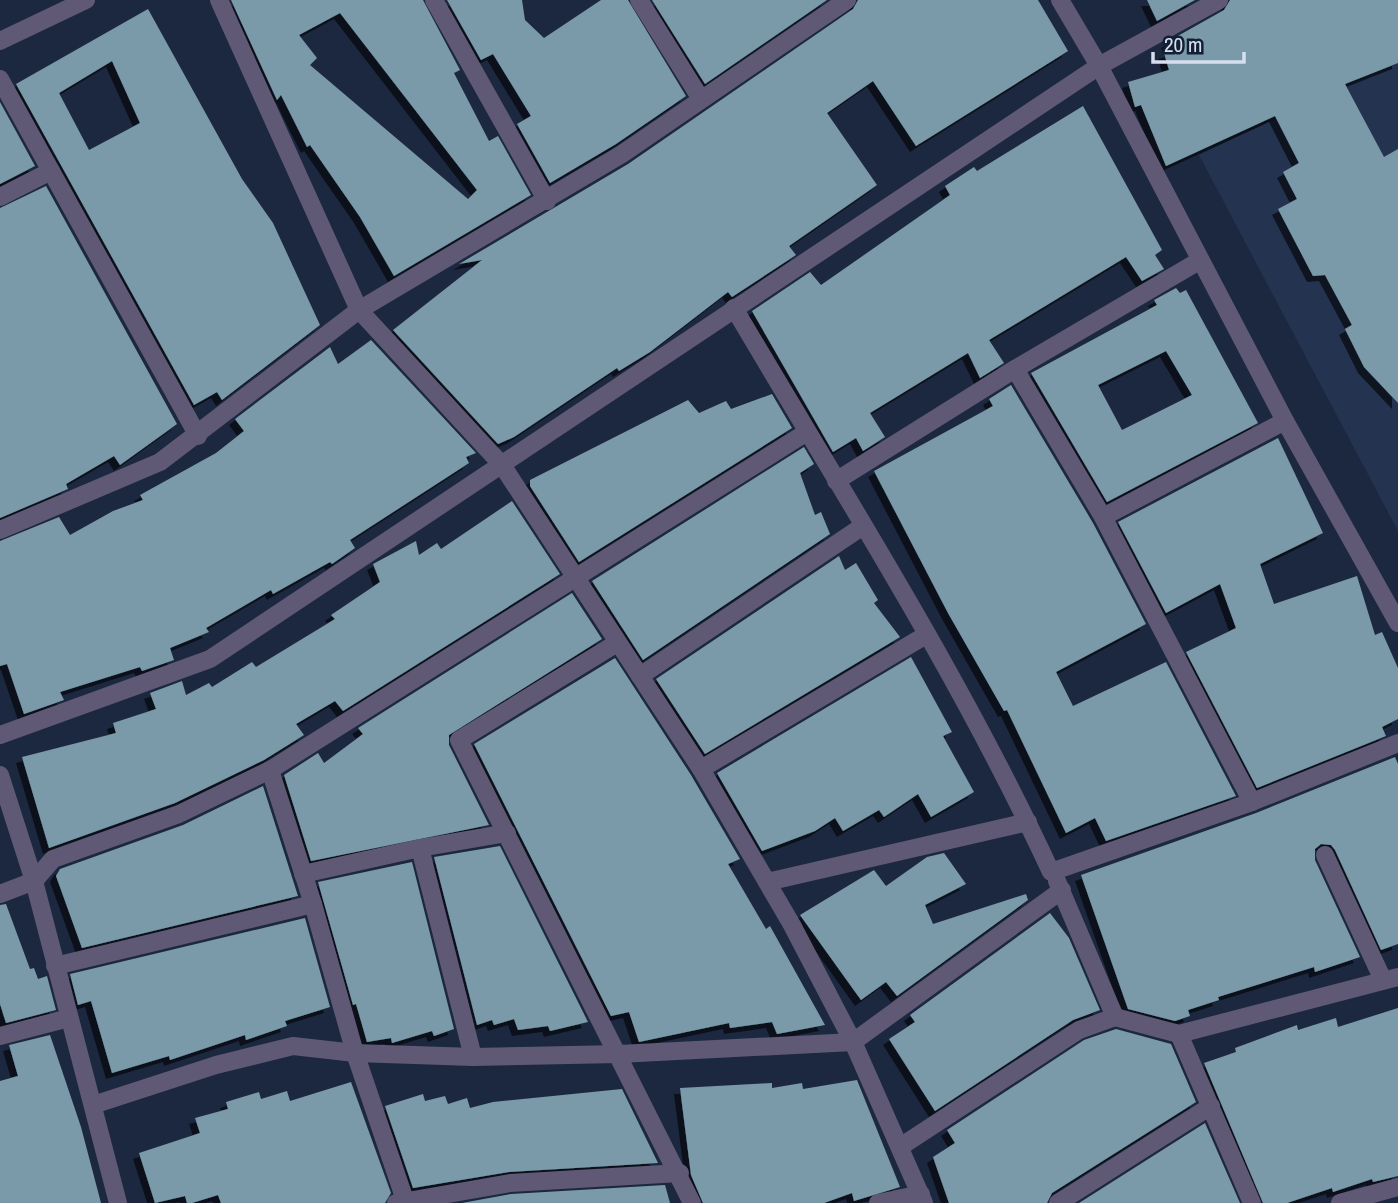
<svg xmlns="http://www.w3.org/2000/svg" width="1398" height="1203" viewBox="0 0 1398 1203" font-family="'Archivo Narrow',sans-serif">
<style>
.built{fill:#24334f}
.building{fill:#7a9aa9;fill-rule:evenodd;filter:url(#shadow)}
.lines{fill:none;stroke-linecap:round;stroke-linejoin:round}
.minor{stroke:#5f5975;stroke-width:18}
.tertiary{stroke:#5f5975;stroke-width:18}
</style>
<defs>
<filter id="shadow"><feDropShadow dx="-6" dy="6" stdDeviation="0" flood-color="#0009"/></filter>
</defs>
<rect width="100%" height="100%" fill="#1c2840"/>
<!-- built -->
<path class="built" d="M 1398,61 L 1398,531 L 1199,155 Z"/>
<!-- building -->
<g class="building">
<path d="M 231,0 L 423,0 L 460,70 L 454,73 L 489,141 L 498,136 L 531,195 L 394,276 L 360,217 L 310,145 L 307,147 L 281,95 L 277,100 ZM 340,13 L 477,190 L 468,199 L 310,65 L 317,58 L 299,35 Z"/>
<path d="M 447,0 L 522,0 L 525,20 L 544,38 L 601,0 L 628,0 L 686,96 L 616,144 L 550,183 L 517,124 L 531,116 L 493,54 L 481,60 Z"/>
<path d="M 652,0 L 827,0 L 705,84 Z"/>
<path d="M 858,0 L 1038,0 L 1068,51 L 916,146 L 873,81 L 827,113 L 877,185 L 789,246 L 796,255 L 732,297 L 728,292 L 650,352 L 619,371 L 617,368 L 514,437 L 498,444 L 393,330 L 482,260 L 459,264 L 628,164 L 853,9 Z"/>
<path d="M 1147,0 L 1195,0 L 1157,21 Z"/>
<path d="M 1230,0 L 1398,0 L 1398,63 L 1345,84 L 1384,157 L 1398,149 L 1398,403 L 1364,367 L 1345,329 L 1352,325 L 1325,275 L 1313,276 L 1278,209 L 1297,199 L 1283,172 L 1299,163 L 1275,116 L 1166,166 L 1141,105 L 1135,107 L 1128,82 L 1169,70 L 1164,53 L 1172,51 L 1167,42 L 1224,10 Z"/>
<path d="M 148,9 L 242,179 L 273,223 L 320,325 L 222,400 L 217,392 L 194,405 L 16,84 ZM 112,61 L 140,123 L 89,150 L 59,93 Z"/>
<path d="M 0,102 L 35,166 L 0,184 Z"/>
<path d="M 1083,106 L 1162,250 L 1155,255 L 1164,269 L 1142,281 L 1126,257 L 989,340 L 1004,363 L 980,378 L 968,353 L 870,413 L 885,437 L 863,451 L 856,438 L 833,452 L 752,311 L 810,272 L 821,285 L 950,195 L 945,186 L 974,167 L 977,171 Z"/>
<path d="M 46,186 L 177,424 L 120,465 L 114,456 L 66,484 L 68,489 L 0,518 L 0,208 Z"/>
<path d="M 1176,288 L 1180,293 L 1186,290 L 1258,423 L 1107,502 L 1031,373 L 1157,305 L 1154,300 ZM 1166,351 L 1192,395 L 1122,430 L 1098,385 Z"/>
<path d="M 371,340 L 476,453 L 466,457 L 469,463 L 350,540 L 355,548 L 332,564 L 330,562 L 273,594 L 271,590 L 206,628 L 209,632 L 170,648 L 174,660 L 142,671 L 140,667 L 60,692 L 64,700 L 24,714 L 7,664 L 0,666 L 0,541 L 59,517 L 70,535 L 113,511 L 143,500 L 140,495 L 216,453 L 244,431 L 235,419 L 330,347 L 338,364 Z"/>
<path d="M 1011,385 L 1093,523 L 1146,624 L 1056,672 L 1073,706 L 1166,662 L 1236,796 L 1106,841 L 1095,818 L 1066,833 L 1007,710 L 1004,711 L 948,613 L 874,471 L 993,406 L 989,399 Z"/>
<path d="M 772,394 L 792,428 L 579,562 L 530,486 L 530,480 L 688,400 L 699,413 L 726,401 L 731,409 Z"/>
<path d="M 1278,438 L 1323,533 L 1260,564 L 1274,604 L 1357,576 L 1375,635 L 1382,632 L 1398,668 L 1398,719 L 1382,727 L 1386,736 L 1257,788 L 1186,652 L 1236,628 L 1220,584 L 1166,613 L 1118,522 Z"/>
<path d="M 804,447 L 814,464 L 800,473 L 815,515 L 821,512 L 830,534 L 643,660 L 592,581 Z"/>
<path d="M 512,501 L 560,574 L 343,711 L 335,701 L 296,724 L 304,735 L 264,760 L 175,803 L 49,848 L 22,757 L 116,733 L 113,723 L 156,709 L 150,693 L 182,681 L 186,695 L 209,683 L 212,687 L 252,662 L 256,667 L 335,619 L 331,615 L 380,582 L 373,564 L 416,541 L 419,555 L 437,543 L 441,549 Z"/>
<path d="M 839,556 L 845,570 L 856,563 L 878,600 L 874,603 L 900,637 L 705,754 L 656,679 Z"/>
<path d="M 572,593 L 602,639 L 449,735 L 449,745 L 489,825 L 311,861 L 284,775 L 318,753 L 324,763 L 363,734 L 358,728 Z"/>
<path d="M 911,657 L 952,732 L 943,736 L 974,792 L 931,817 L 918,794 L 884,817 L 879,810 L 843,831 L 835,818 L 815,831 L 762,851 L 717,773 Z"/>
<path d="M 615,658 L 691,775 L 740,859 L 728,864 L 766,929 L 770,926 L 825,1025 L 777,1034 L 772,1022 L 730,1028 L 729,1023 L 639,1042 L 629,1012 L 611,1016 L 474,744 Z"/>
<path d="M 1395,757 L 1398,764 L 1398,944 L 1381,950 L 1335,850 L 1331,845 L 1321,844 L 1315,849 L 1315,860 L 1360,957 L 1315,972 L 1314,967 L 1218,997 L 1219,1000 L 1188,1010 L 1190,1016 L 1175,1021 L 1128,1009 L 1081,875 L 1256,813 Z"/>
<path d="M 263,786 L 298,896 L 82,948 L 56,876 L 60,869 L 183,825 Z"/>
<path d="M 500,846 L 588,1022 L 550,1031 L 548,1026 L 518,1030 L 514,1019 L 494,1025 L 492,1020 L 477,1025 L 434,857 Z"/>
<path d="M 944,853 L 966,884 L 925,905 L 933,924 L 1026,894 L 1028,900 L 897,996 L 886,982 L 861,1000 L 800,915 L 874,870 L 886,886 L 927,857 Z"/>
<path d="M 412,862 L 454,1029 L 434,1036 L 432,1031 L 392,1043 L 391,1038 L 367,1042 L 356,1004 L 353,1005 L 318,882 Z"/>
<path d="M 6,904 L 30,969 L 34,968 L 38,979 L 47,976 L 56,1010 L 6,1023 L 0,1004 L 0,905 Z"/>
<path d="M 1050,913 L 1069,938 L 1100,1010 L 1073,1020 L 935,1111 L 889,1039 L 915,1022 L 910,1015 Z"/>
<path d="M 305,918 L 330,1007 L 285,1021 L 287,1026 L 246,1040 L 245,1035 L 170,1060 L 169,1056 L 112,1073 L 91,1001 L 78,1005 L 70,974 Z"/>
<path d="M 1398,1008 L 1398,1176 L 1373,1182 L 1372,1179 L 1333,1192 L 1332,1188 L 1287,1203 L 1263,1203 L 1204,1063 L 1236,1052 L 1235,1048 L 1297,1025 L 1298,1030 L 1336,1018 L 1338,1027 Z"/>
<path d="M 1116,1029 L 1171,1044 L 1196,1102 L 1052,1193 L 1047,1203 L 949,1203 L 933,1157 L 955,1143 L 947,1130 L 1084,1040 Z"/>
<path d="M 50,1035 L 81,1127 L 101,1203 L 0,1203 L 0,1081 L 18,1076 L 9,1045 Z"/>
<path d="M 857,1080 L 900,1187 L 854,1201 L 852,1193 L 824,1203 L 703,1203 L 691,1175 L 680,1088 L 772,1083 L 772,1088 L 802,1083 L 803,1089 Z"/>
<path d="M 351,1082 L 391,1193 L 385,1203 L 221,1203 L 218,1195 L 192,1203 L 187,1203 L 185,1196 L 155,1203 L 139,1153 L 200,1133 L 195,1118 L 228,1109 L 226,1102 L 259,1092 L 261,1099 L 287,1091 L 290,1101 Z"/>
<path d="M 622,1089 L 658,1163 L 509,1172 L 413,1188 L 385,1106 L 423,1094 L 425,1101 L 445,1096 L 448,1104 L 467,1098 L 470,1108 L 493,1102 Z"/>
<path d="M 1205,1123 L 1240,1203 L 1079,1203 Z"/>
<path d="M 665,1185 L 670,1203 L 462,1203 L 511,1194 Z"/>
</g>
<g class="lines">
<!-- minor -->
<g class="minor">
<path d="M 219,0 L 359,310 L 502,465 L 701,769 L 792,925 L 853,1042 L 924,1203"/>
<path d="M 434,0 L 547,201"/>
<path d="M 639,0 L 701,99"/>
<path d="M 1060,0 L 1099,66 L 1285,421 L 1398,623"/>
<path d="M 0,41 L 86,0"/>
<path d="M 0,79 L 198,436"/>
<path d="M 0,197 L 51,171"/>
<path d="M 734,308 C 843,493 961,677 1051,872 L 1252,802 L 1398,743"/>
<path d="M 1015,369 L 1103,517 L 1252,802"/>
<path d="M 836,481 L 1015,369 L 1199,261"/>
<path d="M 1103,517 L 1285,421"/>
<path d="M 0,530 L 160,462 L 359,310 L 622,154 L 847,0"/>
<path d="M 617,643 L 459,740 L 692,1203"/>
<path d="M 640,676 L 863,526"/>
<path d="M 0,735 L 210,659 L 1099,66 L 1219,0"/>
<path d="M 701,769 L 926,635"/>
<path d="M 270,770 L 313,904 L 355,1053 L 406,1203"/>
<path d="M 420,848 L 473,1057"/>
<path d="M 1325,855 L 1383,980"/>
<path d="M 303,874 L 420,848 L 507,833"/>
<path d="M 1057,881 L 1115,1017 L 1179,1034 L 1398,977"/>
<path d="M 767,882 L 1028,822"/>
<path d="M 0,894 L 34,881 L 53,859 L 179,814 L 270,770 L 807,432"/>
<path d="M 55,966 L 313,904"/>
<path d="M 1179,1034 L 1252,1203"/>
<path d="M 0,1036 L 69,1018"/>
<path d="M 93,1105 L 216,1065 L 293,1046 L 355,1053 L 473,1057 L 619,1054 L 853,1042 L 1062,890"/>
<path d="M 900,1147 L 1079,1030 L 1115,1017"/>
<path d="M 396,1203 L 510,1183 L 680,1173"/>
<path d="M 878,1203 L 921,1194"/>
<path d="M 1058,1203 L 1211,1106"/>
<path d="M 1340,1203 L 1398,1187"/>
</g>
<!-- tertiary -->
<path class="tertiary" d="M 0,775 L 34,881 L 118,1203"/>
</g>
<!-- scale -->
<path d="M1153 52v10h91v-10" fill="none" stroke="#d6dfef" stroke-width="3.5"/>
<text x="1164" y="52" font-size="21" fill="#d6dfef" stroke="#121f35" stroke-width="5" paint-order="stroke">20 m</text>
</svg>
